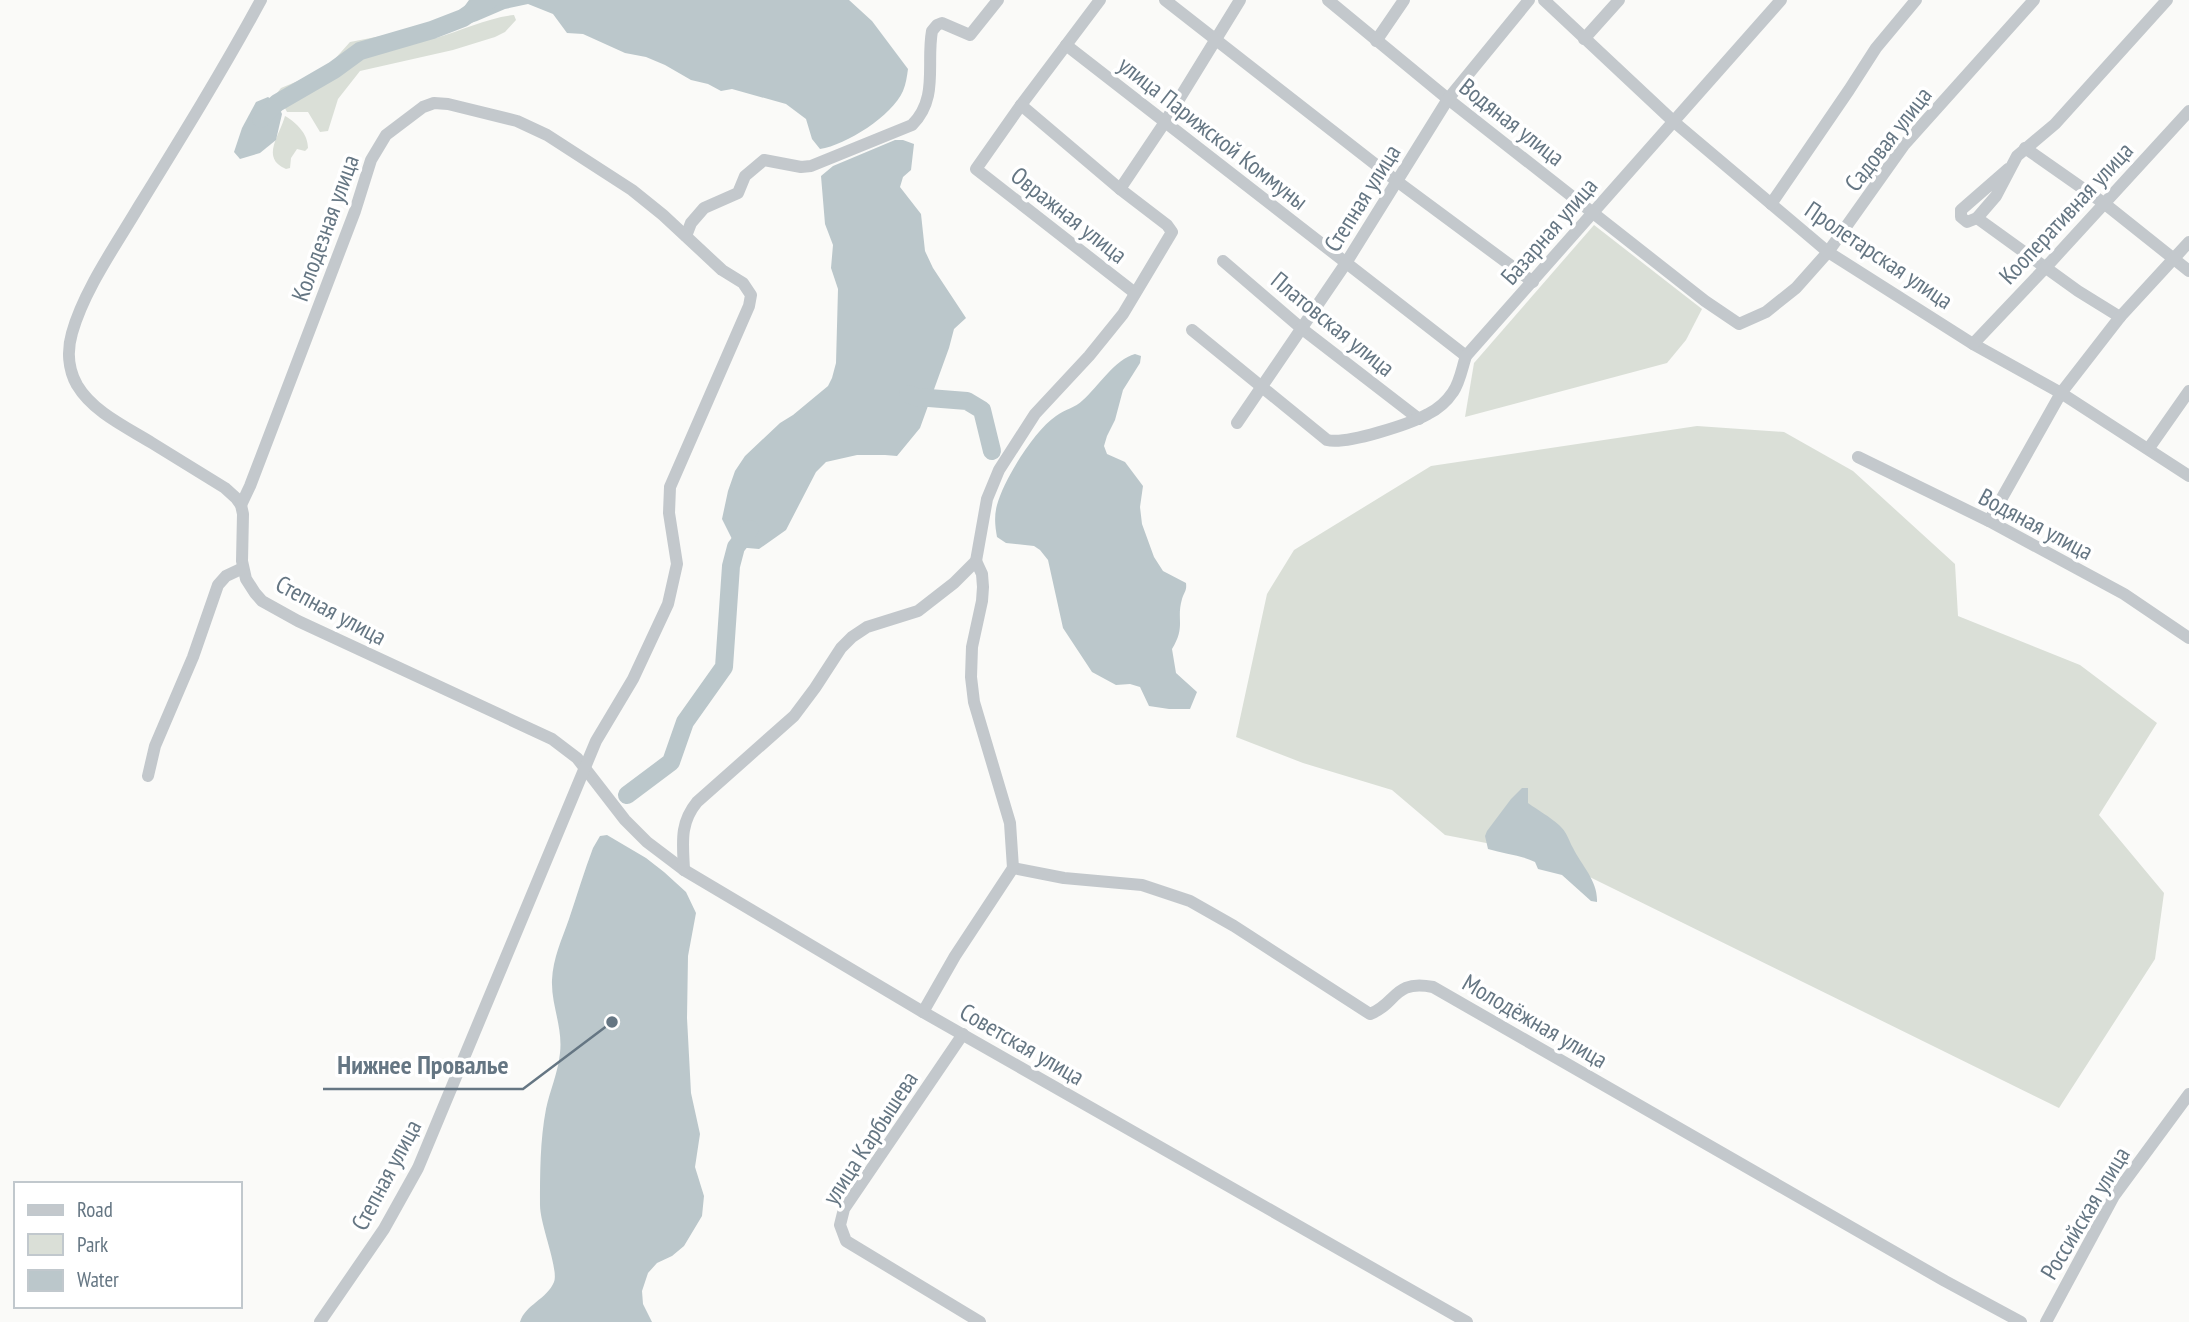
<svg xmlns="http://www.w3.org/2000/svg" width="2189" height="1322" viewBox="0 0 2189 1322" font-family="'PT Sans Narrow',sans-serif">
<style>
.green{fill:#dadfd7}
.water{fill:#bbc7cb}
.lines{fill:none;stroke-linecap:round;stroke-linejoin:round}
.river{stroke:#bbc7cb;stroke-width:18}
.minor{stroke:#c3c8cc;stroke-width:12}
.labels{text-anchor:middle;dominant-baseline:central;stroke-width:7;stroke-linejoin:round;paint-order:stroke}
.street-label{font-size:24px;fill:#657683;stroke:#fff}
.leader{fill:none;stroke:#657683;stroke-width:2.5}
.callout-dot{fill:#657683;stroke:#fff;stroke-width:2.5}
.callout-label{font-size:26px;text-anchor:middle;font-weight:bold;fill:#657683;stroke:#fff;stroke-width:7;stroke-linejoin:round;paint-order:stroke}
</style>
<rect width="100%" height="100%" fill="#fafaf8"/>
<!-- green -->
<g class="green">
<path d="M 514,15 L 516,20 L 505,32 L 495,37 L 453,50 L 360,71 L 338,99 L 328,131 L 320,132 L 308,112 L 287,112 L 277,93 L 281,88 L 310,76 L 333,61 L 350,42 L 417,29 L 436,38 C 460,31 490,17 514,15 Z"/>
<path d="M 285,116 C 297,123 308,134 308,148 L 305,151 L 297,149 L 291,158 L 290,168 L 286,169 C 260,158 280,135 285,116 Z"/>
<path d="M 1594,225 L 1702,309 L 1686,340 L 1667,363 L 1465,417 L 1474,363 Z"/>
<path d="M 1697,426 L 1784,432 L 1853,471 L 1955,564 L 1958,616 L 2080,665 L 2157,723 L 2099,815 L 2164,893 L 2155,959 L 2059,1108 L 1543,854 L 1445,835 L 1392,790 L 1303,763 L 1236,737 L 1267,594 L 1294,550 L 1431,466 Z"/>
</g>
<!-- water -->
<g class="water">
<path d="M 469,0 L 849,0 L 872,21 L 908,69 C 907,76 906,84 903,91 C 892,116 846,145 820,149 L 812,139 L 806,119 L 786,104 L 732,89 L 721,91 L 708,84 L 691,80 L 665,65 L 646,57 L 625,53 L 583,34 L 567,33 L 553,14 L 528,4 L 505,9 L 477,21 L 438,34 L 432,30 L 435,24 L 461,11 Z"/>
<path d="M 268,97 L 277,103 L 282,114 L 276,140 L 260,153 L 240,159 L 234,152 L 242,128 L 256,102 Z"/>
<path d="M 895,140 L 903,140 L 914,144 L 911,170 L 903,177 L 900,187 L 921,214 L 925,251 L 933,268 L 966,318 L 954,329 L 949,348 L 920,428 L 897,456 L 885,455 L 857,455 L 826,462 L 816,472 L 786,530 L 759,549 L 736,547 L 722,519 L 728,491 L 735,471 L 745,456 L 780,423 L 793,415 L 828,386 L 832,378 L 836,363 L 838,289 L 831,268 L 833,245 L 825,224 L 821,176 L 833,166 Z"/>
<path d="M 1135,354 L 1141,356 L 1140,363 L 1123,390 L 1115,420 L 1107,436 L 1104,446 L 1107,454 L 1125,462 L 1143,486 L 1140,507 L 1142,524 L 1154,557 L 1163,571 L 1186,583 C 1187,591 1184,592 1182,599 C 1176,620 1186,626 1172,649 L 1176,673 L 1197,692 L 1190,709 L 1169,709 L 1149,706 L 1140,687 L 1130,684 L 1116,685 L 1092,672 L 1063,628 L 1048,560 L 1040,550 L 1034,546 L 1006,543 L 997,537 C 995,526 994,516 997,505 C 1004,479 1034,431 1056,416 C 1065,409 1075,408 1083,400 C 1098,387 1115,359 1135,354 Z"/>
<path d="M 1522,788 L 1528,788 L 1528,803 C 1538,810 1550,817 1559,825 C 1567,832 1568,839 1573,848 C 1582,866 1598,881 1597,902 L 1591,901 L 1562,875 L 1538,869 L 1535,862 C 1521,855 1504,854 1488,849 L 1485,836 L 1487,831 L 1511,799 Z"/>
<path d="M 607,835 L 646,858 L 664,872 L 686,892 L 696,913 L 688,956 L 687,1018 L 691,1093 L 700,1134 L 695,1167 L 704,1196 L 702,1216 L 684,1246 L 672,1256 L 657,1263 L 648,1273 L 642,1291 L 643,1304 L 652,1322 L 520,1322 C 525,1305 547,1299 554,1282 C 559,1269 540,1225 540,1205 C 540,1174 540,1140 546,1109 C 550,1090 558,1073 560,1053 C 563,1027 551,1005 552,980 C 553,958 562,939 569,919 C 577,895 584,872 593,848 L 600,836 Z"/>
</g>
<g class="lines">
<!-- river -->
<g class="river">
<path d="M 261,119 L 277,103 L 334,70 L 360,51 L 432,30 L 463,18 L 489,0"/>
<path d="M 908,394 L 916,397 L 967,401 L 982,410 L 992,451"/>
<path d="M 627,795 L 671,762 L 685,722 L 724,667 L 731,566 L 736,547 L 750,529"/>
</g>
<!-- minor -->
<g class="minor">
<path d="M 261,0 C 223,70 181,138 139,206 C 116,245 84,290 72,333 C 67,350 68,369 77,385 C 93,412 126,427 152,443 C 176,458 201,473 225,488 L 236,498 L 241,505 L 243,514 L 242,561 L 246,579 L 255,593 L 262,601 L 298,621 L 552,739 L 577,758 L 625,820 L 647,842 L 684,870 L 923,1012 L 1467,1322"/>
<path d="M 1100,0 L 1021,105 L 976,169 L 1135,293"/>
<path d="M 1165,0 L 1398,182 L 1533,282"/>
<path d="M 1328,0 L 1448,99 L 1705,301 L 1739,324 L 1766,312 L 1796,288 L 1828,252 L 1904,145 L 2034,0"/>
<path d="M 1544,0 L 1673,121 L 1828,252 L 1973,344 L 2061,393 L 2189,476"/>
<path d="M 1584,39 L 1619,0"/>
<path d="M 1376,41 L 1404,0"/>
<path d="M 1066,45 L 1466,356"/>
<path d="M 2025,148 L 2105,204 L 2189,271"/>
<path d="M 2008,169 L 1961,210 L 1961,217 L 1967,222 L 1977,218 L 1996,196 L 2017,156 L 2055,124 L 2167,0"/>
<path d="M 1120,189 L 1165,122 L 1240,0"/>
<path d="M 1771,204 L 1849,90 L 1876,48 L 1916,0"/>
<path d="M 1977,218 L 2078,291 L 2120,317"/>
<path d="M 686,236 L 691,223 L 704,208 L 738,193 L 745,176 L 764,160 L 801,167 L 811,166 L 912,125 C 939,98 926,64 932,31 L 937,25 L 942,23 L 970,35 L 998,0"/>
<path d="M 1223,261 L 1301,328 L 1419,419"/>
<path d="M 1192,330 L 1327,440 C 1346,445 1410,424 1428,414 C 1438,409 1447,401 1453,392 C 1460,382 1462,368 1466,356 L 1781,0"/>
<path d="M 1973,344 L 2047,266 L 2189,111"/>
<path d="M 1237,423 L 1346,263 L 1448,99 L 1529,0"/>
<path d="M 2149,448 L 2189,391"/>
<path d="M 1858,457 L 1989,521 L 2124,594 L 2189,638"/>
<path d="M 241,505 L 250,486 L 355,211 L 371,160 L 386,135 L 423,107 L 434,103 L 448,104 L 517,121 L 547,135 L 632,190 L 663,215 L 722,270 L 743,283 L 751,295 L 749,306 L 670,487 L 669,513 L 677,564 L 668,604 L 633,679 L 596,741 L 418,1168 L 384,1229 L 320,1322"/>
<path d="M 1989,521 L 2061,393 L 2120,317 L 2189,242"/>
<path d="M 976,561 L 987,499 L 999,470 L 1035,414 L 1089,356 L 1123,314 L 1172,232 L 1167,225 L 1120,189 L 1021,105"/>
<path d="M 148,776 L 155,746 L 193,657 L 218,585 L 226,576 L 243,568"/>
<path d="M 1013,868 L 1064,878 L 1142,885 L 1190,901 L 1234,926 L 1370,1014 C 1397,1004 1393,979 1433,987 L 1945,1281 L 2021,1322"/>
<path d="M 684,870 C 683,844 679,824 697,802 L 794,716 L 815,688 L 841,648 L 852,637 L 867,627 L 918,611 L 954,583 L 976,561 L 982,574 L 983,587 L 982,601 L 972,647 L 971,677 L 974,702 L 1010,823 L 1013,868 L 955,956 L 923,1012"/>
<path d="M 963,1034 L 844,1209 L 840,1225 L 846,1241 L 980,1322"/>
<path d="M 2046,1322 L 2114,1196 L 2189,1094"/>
</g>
</g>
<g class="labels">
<!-- street labels -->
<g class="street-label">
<text transform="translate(1512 122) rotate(38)">Водяная улица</text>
<text transform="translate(1213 133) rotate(38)">улица Парижской Коммуны</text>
<text transform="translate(1888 139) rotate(-52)">Садовая улица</text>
<text transform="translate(1362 198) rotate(-58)">Степная улица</text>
<text transform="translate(2066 213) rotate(-47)">Кооперативная улица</text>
<text transform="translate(1069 215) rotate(38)">Овражная улица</text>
<text transform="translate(325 228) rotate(-70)">Колодезная улица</text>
<text transform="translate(1549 231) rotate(-49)">Базарная улица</text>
<text transform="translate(1879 255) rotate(34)">Пролетарская улица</text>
<text transform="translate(1333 324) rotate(39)">Платовская улица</text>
<text transform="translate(2036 524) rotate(28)">Водяная улица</text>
<text transform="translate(331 610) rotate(28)">Степная улица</text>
<text transform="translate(1535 1021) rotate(30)">Молодёжная улица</text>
<text transform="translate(1022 1044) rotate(30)">Советская улица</text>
<text transform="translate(870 1138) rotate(-57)">улица Карбышева</text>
<text transform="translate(386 1175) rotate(-62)">Степная улица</text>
<text transform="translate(2085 1213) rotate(-59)">Российская улица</text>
</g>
</g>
<!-- callouts -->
<path class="leader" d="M612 1022L523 1089H323"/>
<circle class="callout-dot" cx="612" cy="1022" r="7"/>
<g class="callout-label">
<text x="423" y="1074">Нижнее Провалье</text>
</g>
<!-- legend -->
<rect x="14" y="1182" width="228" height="126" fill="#ffffff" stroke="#c1c8cd" stroke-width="2"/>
<rect x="28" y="1205" width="35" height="10" fill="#c3c8cc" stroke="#c1c8cd" stroke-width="2"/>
<text x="77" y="1217" font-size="21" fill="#657683">Road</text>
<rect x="28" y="1234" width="35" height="21" fill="#dadfd7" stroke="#c1c8cd" stroke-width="2"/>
<text x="77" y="1252" font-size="21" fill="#657683">Park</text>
<rect x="28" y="1270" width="35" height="21" fill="#bbc7cb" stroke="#c1c8cd" stroke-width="2"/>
<text x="77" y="1287" font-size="21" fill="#657683">Water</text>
</svg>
